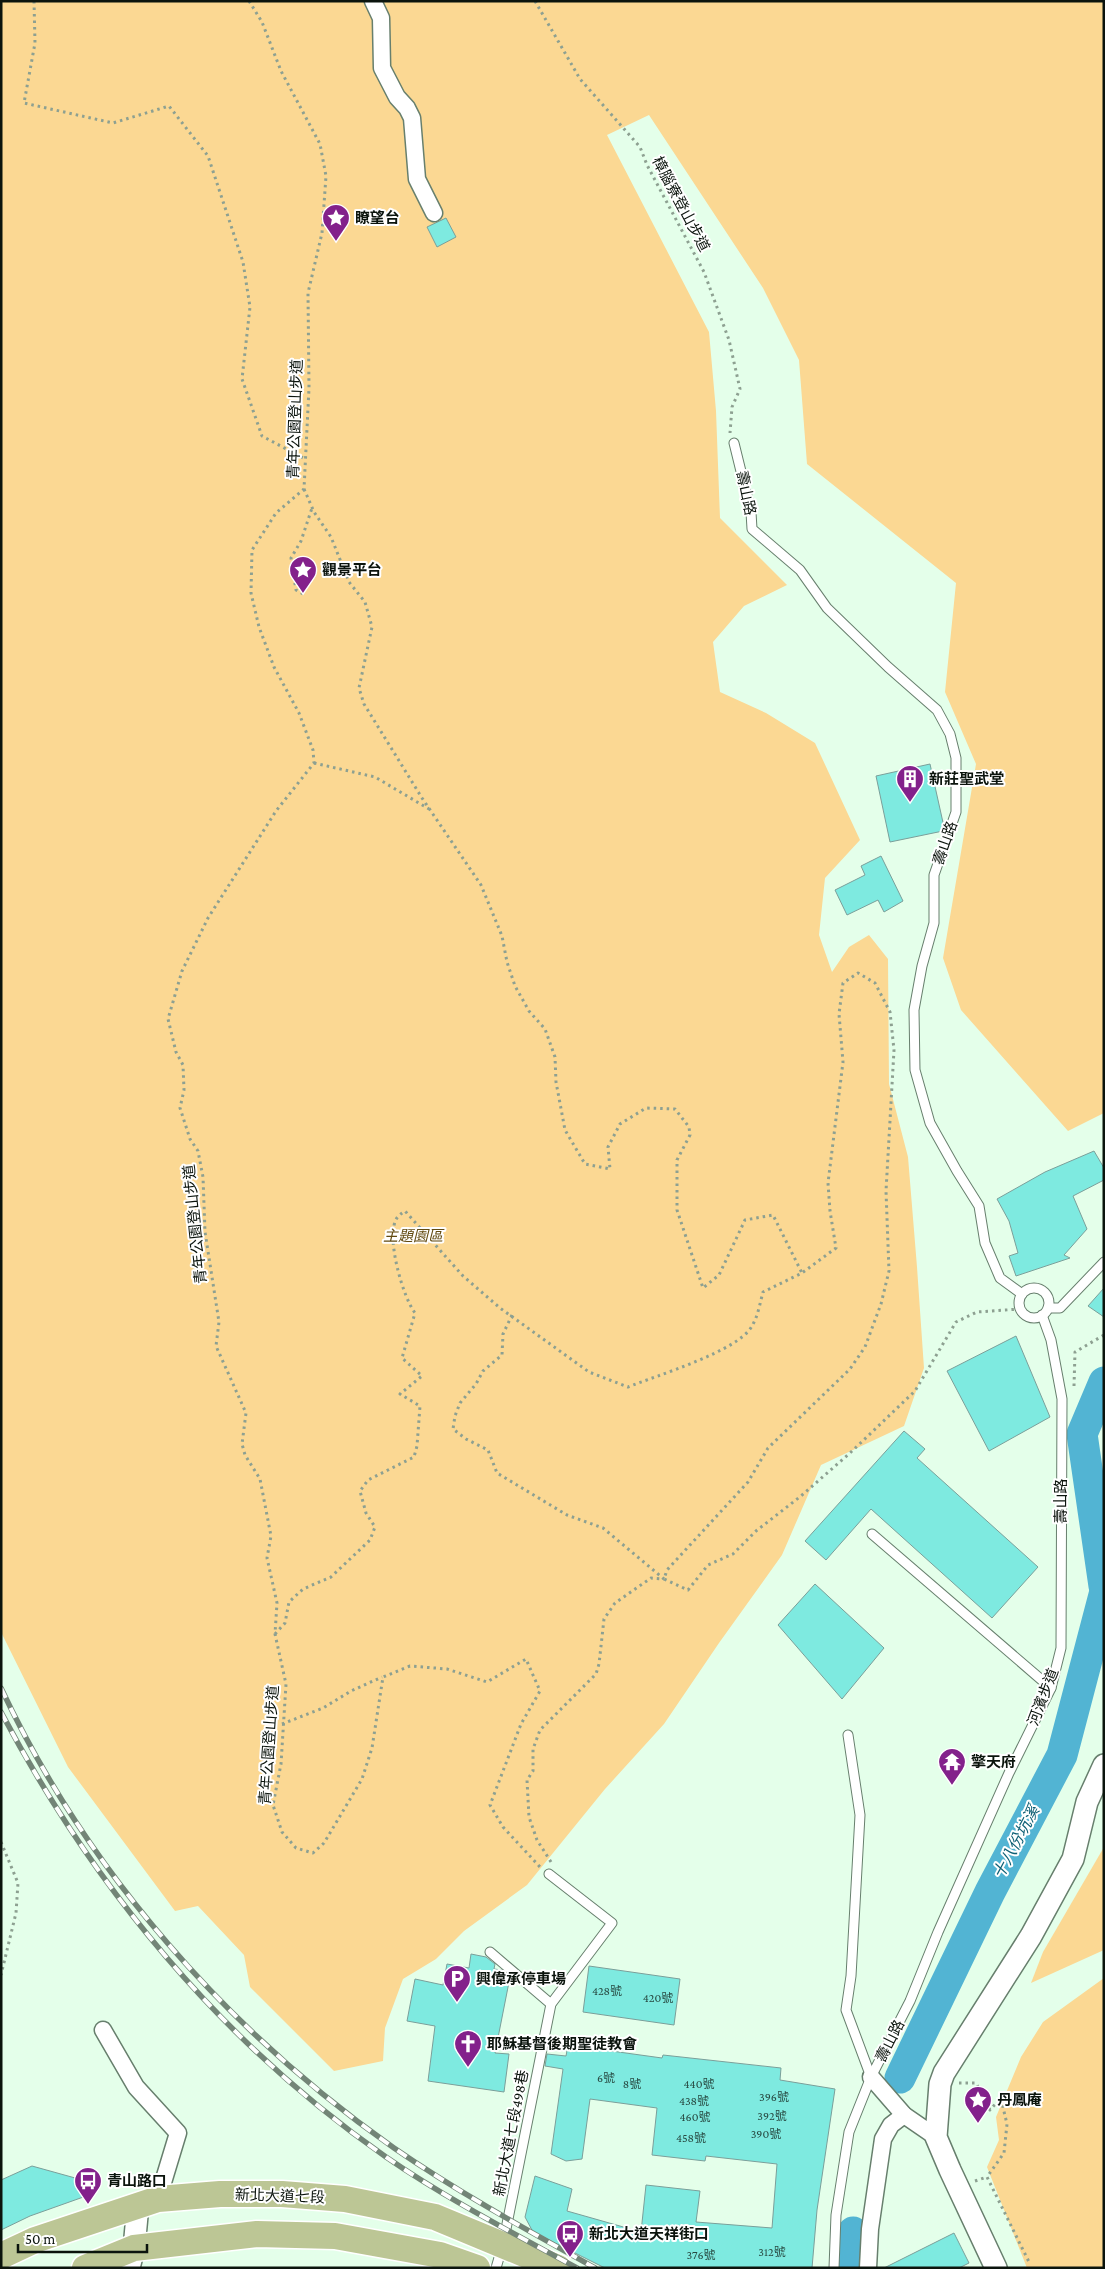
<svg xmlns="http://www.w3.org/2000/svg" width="1105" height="2269" viewBox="0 0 1105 2269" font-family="'Crimson Pro','Noto Sans TC',serif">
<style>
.green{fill:#fbd893}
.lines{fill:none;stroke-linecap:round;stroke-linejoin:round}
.river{stroke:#52b4d3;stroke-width:31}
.building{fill:#7eeae0;stroke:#7b9f9a}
.service-casing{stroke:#677f6d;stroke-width:11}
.minor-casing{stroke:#677f6d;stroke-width:19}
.tertiary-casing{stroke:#677f6d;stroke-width:24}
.primary-casing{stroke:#fff;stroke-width:29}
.path{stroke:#8da091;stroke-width:3;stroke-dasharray:2.5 4;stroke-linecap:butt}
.service{stroke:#fff;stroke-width:9}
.minor{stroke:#fff;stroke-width:16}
.tertiary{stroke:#fff;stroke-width:21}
.primary{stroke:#bcc695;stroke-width:26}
.rail-casing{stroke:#738577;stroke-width:5.5}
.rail{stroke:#fff;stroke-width:4;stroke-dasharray:11;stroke-linecap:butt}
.labels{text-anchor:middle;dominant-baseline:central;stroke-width:4;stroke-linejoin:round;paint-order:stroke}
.number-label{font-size:12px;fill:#284a42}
.street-label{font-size:15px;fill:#0b140d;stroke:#fff}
.poi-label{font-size:15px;font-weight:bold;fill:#0b140d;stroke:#fff;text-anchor:start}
.park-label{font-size:15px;font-style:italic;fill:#624a10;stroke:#fff}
.water-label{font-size:16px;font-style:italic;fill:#0f6075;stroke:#fff}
</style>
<rect width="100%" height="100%" fill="#e4ffea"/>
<!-- green -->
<g class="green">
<path d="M 1,1 L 1104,1 L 1104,1113 L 1068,1131 L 961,1010 L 943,958 L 976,764 L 945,692 L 956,583 L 807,464 L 799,360 L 763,288 L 649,115 L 607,135 L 709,332 L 716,411 L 720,518 L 787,585 L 744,606 L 713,642 L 720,692 L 766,713 L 815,743 L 860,840 L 825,878 L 819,935 L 832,972 L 849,947 L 869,935 L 888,959 L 889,1084 L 908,1157 L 917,1267 L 924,1368 L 904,1426 L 821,1465 L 782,1555 L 719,1643 L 664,1724 L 605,1789 L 527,1885 L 464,1931 L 436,1959 L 403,1979 L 385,2028 L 383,2061 L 334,2071 L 250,1987 L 244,1955 L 198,1906 L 175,1911 L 68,1767 L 1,1632 Z"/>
<path d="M 1104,1847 L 1104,1950 L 1031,1983 L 1043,1952 Z"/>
<path d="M 1104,1978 L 1104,2268 L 1027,2268 L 987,2167 L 999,2140 L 996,2117 L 1021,2057 L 1043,2022 Z"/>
</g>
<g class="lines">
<!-- river -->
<g class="river">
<path d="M 1104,1382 L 1082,1434 L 1104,1586"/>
<path d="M 900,2078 L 990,1892 L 1062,1755 L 1104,1595"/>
<path d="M 852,2268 L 853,2232"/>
</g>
</g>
<!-- building -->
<g class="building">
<path d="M 446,218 L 456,237 L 437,247 L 427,227 Z"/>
<path d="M 930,764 L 944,827 L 943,831 L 890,842 L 876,776 Z"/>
<path d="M 881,856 L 903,901 L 884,912 L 878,900 L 847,915 L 835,890 L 865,875 L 861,866 Z"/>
<path d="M 1094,1151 L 1104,1168 L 1104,1180 L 1073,1196 L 1087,1229 L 1064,1255 L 1070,1258 L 1016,1276 L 1009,1256 L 1018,1253 L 1009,1221 L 997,1199 L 1045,1172 Z"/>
<path d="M 1104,1288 L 1104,1317 L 1088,1306 Z"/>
<path d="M 1016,1336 L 1050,1417 L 989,1451 L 947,1371 Z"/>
<path d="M 904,1431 L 925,1449 L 917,1458 L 1038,1567 L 992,1618 L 871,1509 L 826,1560 L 805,1541 Z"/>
<path d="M 815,1584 L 884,1648 L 842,1699 L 778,1625 Z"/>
<path d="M 471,1954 L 486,1957 L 495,1964 L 494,1969 L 502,1970 L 510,1977 L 495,2053 L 509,2054 L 504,2092 L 428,2081 L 435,2026 L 407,2021 L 415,1979 L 443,1985 L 447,1964 L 469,1968 Z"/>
<path d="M 589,1966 L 680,1979 L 674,2025 L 583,2012 Z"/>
<path d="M 568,2045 L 662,2058 L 663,2055 L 781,2068 L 780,2080 L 835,2089 L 817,2210 L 812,2268 L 605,2268 L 533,2232 L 525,2217 L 535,2176 L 572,2189 L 567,2211 L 641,2232 L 646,2185 L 700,2191 L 696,2222 L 772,2228 L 777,2164 L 706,2156 L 705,2161 L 652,2155 L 657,2108 L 590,2099 L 582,2159 L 566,2161 L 551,2154 L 563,2069 L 545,2066 L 547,2054 L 566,2056 Z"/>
<path d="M 32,2166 L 86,2181 L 91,2186 L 89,2195 L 30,2216 L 1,2230 L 1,2180 Z"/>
<path d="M 954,2233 L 969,2263 L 959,2268 L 884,2268 Z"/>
</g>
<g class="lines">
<defs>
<g id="service">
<path d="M 734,443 L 751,512 L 752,529 L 800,570 L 827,608 L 888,667 L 937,710 L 950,734 L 956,758 L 956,812 L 934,875 L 934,923 L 922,966 L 914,1010 L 915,1070 L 930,1123 L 957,1171 L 979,1206 L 985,1243 L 1000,1278 L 1022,1294"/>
<circle cx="1034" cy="1303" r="15"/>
<path d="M 1048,1308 L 1060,1308 L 1104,1262"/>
<path d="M 872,1534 L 1051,1688"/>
<path d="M 848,1735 L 860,1815 L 851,1976 L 846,2010 L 871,2077"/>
<path d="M 490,1952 L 551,2004"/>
<path d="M 496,2268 L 503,2244 L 551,2004 L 612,1923 L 549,1874"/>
<path d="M 834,2268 L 836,2215 L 849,2132 L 871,2077 L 910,2001 L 938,1932 L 1009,1773 L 1051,1688 L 1061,1648 L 1062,1399 L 1051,1340 L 1042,1315"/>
</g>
<g id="minor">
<path d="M 373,1 L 381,18 L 382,68 L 397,97 L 407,108 L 412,118 L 417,179 L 434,213"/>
<path d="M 103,2030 L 136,2087 L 178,2133 L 158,2199"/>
<path d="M 871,2077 L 904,2115 L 936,2137"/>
<path d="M 868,2268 L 870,2229 L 883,2139 L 891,2125 L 904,2115"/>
</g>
<g id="tertiary">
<path d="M 129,2268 L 134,2248 L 138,2205"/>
<path d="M 996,2268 L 950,2170 L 936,2137 L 940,2084 L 944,2073 L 1031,1936 L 1073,1859 L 1087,1802 L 1104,1765"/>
</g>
<g id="primary">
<path d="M 1,2256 L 35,2240 L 158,2199 L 220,2194 L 282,2194 L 345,2199 L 435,2217 L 558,2268"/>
<path d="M 85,2268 L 134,2248 L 257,2234 L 335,2236 L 440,2255 L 477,2268"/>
</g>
</defs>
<!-- service casing -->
<use href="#service" class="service-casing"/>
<!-- minor casing -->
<use href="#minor" class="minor-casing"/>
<!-- tertiary casing -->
<use href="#tertiary" class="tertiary-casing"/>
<!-- primary casing -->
<use href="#primary" class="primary-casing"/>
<!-- path -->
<g class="path">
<path d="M 34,1 L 35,43 L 24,103 L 113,123 L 169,106 L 208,156 L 243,262 L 250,307 L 242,379 L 262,436 L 305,459"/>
<path d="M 249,1 L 262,22 L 281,71 L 320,144 L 326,176 L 322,233 L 308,293 L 309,388 L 304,489 L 276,513 L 252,550 L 251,593 L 259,627 L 274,667 L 299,713 L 313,750 L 314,763 L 276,811 L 208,918 L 182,971 L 168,1019 L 176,1052 L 183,1065 L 184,1090 L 180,1108 L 190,1139 L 198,1151 L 203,1177 L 205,1232 L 219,1322 L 216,1346 L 246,1413 L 242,1444 L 245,1455 L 260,1479 L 271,1536 L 267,1558 L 277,1603 L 275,1634 L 286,1684 L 281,1764 L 273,1805 L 282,1832 L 296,1848 L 313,1853 L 324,1843 L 362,1779 L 372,1748 L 383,1677 L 410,1666 L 447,1669 L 487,1682 L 526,1659 L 540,1691 L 521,1724 L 490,1805 L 503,1827 L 540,1867"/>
<path d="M 535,1 L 580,79 L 640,147 L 647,165 L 704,272 L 729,340 L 740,389 L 732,407 L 730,433"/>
<path d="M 304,489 L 314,512 L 331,537 L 349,582 L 365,602 L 372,627 L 359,688 L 364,704 L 422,798 L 481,885 L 502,936 L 507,962 L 515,986 L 529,1011 L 545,1029 L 555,1057 L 556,1082 L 565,1130 L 585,1164 L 610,1169 L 608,1147 L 620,1124 L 646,1108 L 675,1109 L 689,1127 L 690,1135 L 677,1160 L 677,1210 L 703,1288 L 719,1275 L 745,1220 L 773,1215 L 802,1273"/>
<path d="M 303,594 L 296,590 L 291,558 L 301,541 L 312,508"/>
<path d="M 314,763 L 375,777 L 429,809"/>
<path d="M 512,1315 L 503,1334 L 502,1355 L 483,1371 L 476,1384 L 460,1403 L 455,1416 L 453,1429 L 466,1439 L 488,1450 L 497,1473 L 567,1515 L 603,1528 L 664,1579"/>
<path d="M 1074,1386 L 1075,1352 L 1104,1335"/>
<path d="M 275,1634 L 285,1623 L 289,1602 L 303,1589 L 331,1577 L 370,1540 L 375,1527 L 366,1513 L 360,1491 L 368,1480 L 414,1457 L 417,1446 L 420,1406 L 400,1394 L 422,1376 L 402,1358 L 415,1313 C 403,1297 389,1246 394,1226 C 395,1218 399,1215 405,1211 L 463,1276 L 500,1308 L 589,1372 L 628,1387 C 655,1376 739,1351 752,1326 C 758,1316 760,1303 763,1292 L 802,1273 L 836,1248 L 830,1211 L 828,1183 L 843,1062 L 839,1014 L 843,983 L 858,973 L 875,983 L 890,1012 L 894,1050 L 886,1191 L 889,1271 L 881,1304 L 865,1347 L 850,1369 L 768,1448 L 748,1482 L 667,1570 L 664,1579 L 688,1590 L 708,1565 L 733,1554 L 756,1531 L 801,1496 L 850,1453 L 915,1391 L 956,1322 L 977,1312 L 1020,1309"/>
<path d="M 282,1724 L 323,1708 L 351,1691 L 382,1677"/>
<path d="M 1,1842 L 18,1883 L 16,1913 L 1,1975"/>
<path d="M 551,1862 L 537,1840 L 529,1817 L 527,1780 L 533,1771 L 533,1749 L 540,1730 L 596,1674 L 599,1664 L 604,1619 L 615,1603 L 651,1578 L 664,1579"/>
<path d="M 959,2083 L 976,2083 L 990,2110 L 1000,2099"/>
<path d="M 1001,2099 L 1007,2124 L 1004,2153 L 987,2177 L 1030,2264"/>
<path d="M 975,2181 L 987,2177"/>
</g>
<!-- service -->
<use href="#service" class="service"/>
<!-- minor -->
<use href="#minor" class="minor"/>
<!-- tertiary -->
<use href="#tertiary" class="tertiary"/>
<!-- primary -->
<use href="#primary" class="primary"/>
<defs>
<g id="rail">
<path d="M 1,1688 C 87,1872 229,2032 394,2148 C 458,2192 527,2230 595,2268"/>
<path d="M 1,1712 C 94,1888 222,2043 386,2157 C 447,2199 513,2233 577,2268"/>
</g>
</defs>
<!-- rail casing -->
<use href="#rail" class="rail-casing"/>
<!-- rail -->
<use href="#rail" class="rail"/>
</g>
<!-- icons -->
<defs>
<symbol id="sight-pin" viewBox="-11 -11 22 30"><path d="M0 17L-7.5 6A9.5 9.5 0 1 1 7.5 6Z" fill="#83218b" stroke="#fff"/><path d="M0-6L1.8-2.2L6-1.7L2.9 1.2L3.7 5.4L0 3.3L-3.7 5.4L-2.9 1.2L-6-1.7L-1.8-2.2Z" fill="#fff"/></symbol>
<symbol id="building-pin" viewBox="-11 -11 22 30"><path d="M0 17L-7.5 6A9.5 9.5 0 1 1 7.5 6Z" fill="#83218b" stroke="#fff"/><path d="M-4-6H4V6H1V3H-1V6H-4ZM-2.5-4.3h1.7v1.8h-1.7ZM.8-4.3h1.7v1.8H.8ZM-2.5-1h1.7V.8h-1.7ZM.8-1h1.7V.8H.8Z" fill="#fff"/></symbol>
<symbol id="temple-pin" viewBox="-11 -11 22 30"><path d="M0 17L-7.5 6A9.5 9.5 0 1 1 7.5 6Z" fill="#83218b" stroke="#fff"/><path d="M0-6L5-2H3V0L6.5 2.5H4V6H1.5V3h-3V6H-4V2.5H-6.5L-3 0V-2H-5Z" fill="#fff"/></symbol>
<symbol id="parking-pin" viewBox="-11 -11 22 30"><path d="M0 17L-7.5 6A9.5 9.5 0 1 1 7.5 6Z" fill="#83218b" stroke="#fff"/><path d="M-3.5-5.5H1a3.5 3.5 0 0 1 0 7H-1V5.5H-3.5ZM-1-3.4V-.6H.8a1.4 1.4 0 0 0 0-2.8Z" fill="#fff"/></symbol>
<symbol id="church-pin" viewBox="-11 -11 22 30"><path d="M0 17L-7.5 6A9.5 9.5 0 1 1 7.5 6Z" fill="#83218b" stroke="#fff"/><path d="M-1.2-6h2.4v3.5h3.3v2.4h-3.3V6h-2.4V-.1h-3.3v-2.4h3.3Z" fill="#fff"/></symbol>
<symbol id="bus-pin" viewBox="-11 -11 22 30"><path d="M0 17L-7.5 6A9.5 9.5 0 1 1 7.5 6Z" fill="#83218b" stroke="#fff"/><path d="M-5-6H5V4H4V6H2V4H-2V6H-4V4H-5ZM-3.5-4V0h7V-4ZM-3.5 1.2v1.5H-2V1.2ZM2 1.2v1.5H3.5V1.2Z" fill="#fff"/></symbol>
</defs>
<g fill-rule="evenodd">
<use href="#sight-pin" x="320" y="202" width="32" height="43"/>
<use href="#sight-pin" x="287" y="554" width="32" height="43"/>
<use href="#building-pin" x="894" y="763" width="32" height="43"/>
<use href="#temple-pin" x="936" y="1746" width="32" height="43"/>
<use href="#parking-pin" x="441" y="1963" width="32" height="43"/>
<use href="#church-pin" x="452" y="2028" width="32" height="43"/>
<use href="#sight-pin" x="962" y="2084" width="32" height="43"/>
<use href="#bus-pin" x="72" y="2165" width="32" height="43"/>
<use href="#bus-pin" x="554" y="2218" width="32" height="43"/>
</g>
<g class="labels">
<!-- number labels -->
<g class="number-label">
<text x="607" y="1991">428號</text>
<text x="658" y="1998">420號</text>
<text x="606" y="2078">6號</text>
<text x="632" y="2084">8號</text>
<text x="699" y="2084">440號</text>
<text x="774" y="2097">396號</text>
<text x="694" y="2101">438號</text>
<text x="772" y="2116">392號</text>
<text x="695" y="2117">460號</text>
<text x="766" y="2134">390號</text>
<text x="691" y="2138">458號</text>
<text x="772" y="2252">312號</text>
<text x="701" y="2255">376號</text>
</g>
<!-- street labels -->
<g class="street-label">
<text transform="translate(681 204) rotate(62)">樟腦寮登山步道</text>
<text transform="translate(295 419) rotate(-88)">青年公園登山步道</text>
<text transform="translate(746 493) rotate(78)">壽山路</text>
<text transform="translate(945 843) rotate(-71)">壽山路</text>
<text transform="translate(195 1224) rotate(-96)">青年公園登山步道</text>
<text transform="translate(1061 1501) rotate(-90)">壽山路</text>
<text transform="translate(1043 1697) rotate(-69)">河濱步道</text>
<text transform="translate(269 1745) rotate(-86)">青年公園登山步道</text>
<text transform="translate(890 2041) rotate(-63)">壽山路</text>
<text transform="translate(511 2133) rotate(-79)">新北大道七段498巷</text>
<text transform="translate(280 2196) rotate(2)">新北大道七段</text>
</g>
<!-- poi labels -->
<g class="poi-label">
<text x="355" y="218">瞭望台</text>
<text x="322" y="570">觀景平台</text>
<text x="929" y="779">新莊聖武堂</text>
<text x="971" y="1762">擎天府</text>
<text x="476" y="1979">興偉承停車場</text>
<text x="487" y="2044">耶穌基督後期聖徒教會</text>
<text x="997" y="2100">丹鳳庵</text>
<text x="107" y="2181">青山路口</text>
<text x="589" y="2234">新北大道天祥街口</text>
</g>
<!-- park labels -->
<g class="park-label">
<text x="413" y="1236">主題園區</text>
</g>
<!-- water labels -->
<g class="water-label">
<text transform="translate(1016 1842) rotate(-62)">十八份坑溪</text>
</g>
</g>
<!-- border -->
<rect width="1105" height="2269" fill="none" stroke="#0b140d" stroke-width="5"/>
<!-- scale -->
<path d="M18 2244v8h129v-8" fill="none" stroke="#0b140d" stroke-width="2.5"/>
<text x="25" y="2244" font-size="15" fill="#0b140d" stroke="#ffffff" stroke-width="4" paint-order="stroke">50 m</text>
</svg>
